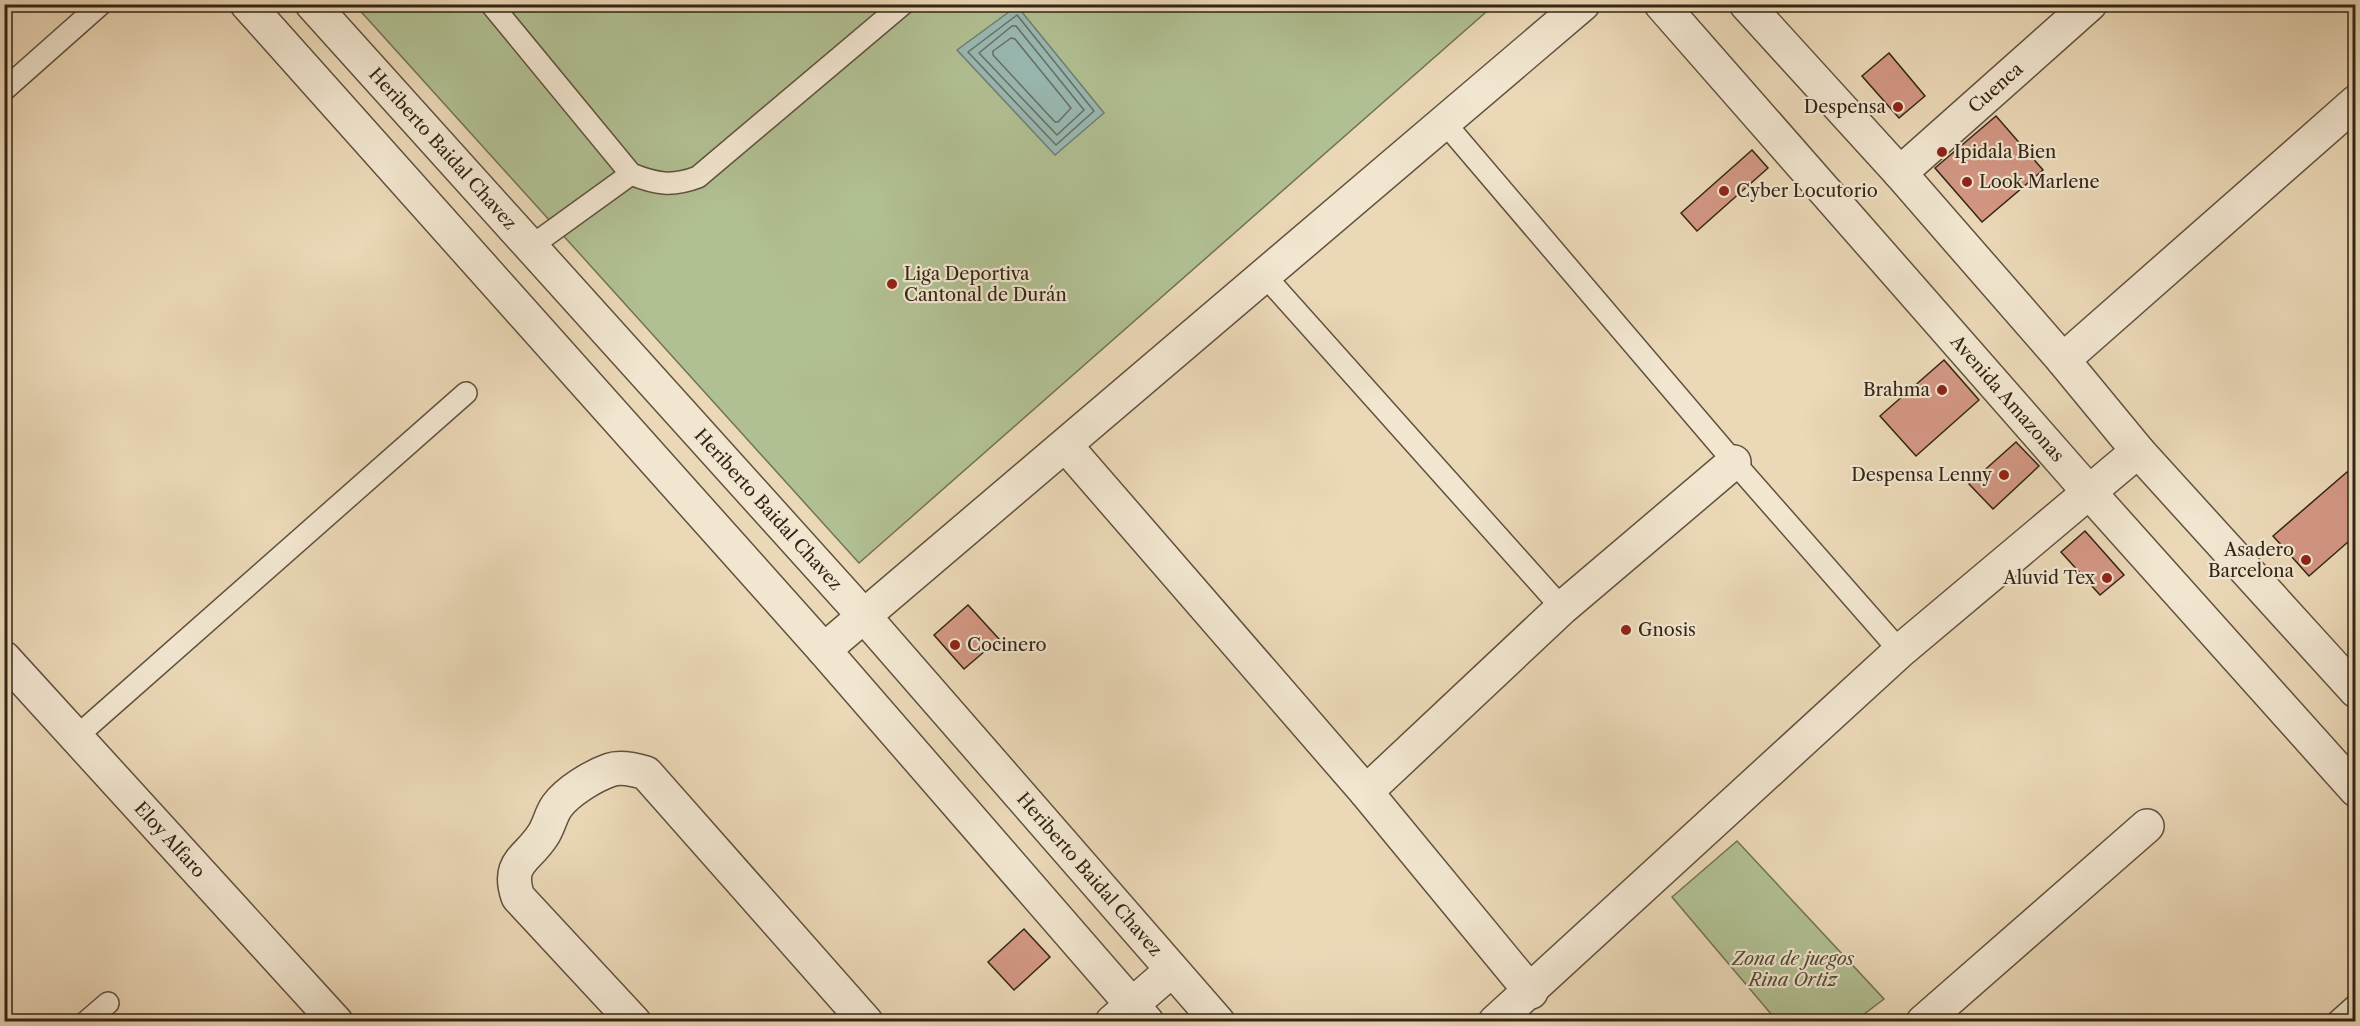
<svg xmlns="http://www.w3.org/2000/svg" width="2360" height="1026" viewBox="0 0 2360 1026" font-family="'Libre Caslon Text',serif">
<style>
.green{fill:#b1c093;stroke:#727254;stroke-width:1.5}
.water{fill:#99b9b3;stroke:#707e74;stroke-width:1.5}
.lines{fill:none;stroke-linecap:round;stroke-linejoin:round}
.shore{stroke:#666f64;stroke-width:1.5}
.building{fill:#d39784;stroke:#322515;stroke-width:1.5}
.service-casing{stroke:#60523e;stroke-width:24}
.minor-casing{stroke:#60523e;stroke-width:36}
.tertiary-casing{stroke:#60523e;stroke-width:36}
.service{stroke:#f2e6d0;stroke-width:21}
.minor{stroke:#f2e6d0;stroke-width:33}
.tertiary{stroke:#f2e6d0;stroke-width:33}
.poi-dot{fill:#8f2418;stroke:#f2e6d0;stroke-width:2}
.labels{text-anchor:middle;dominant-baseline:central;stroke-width:4.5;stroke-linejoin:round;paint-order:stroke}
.street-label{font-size:18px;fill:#322515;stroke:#f2e6d0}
.poi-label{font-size:18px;fill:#322515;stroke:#f2e6d0;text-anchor:start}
.park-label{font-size:18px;font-style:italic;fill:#524c34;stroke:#f2e6d0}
</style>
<rect width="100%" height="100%" fill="#ebd8b7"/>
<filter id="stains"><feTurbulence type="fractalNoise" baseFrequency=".00333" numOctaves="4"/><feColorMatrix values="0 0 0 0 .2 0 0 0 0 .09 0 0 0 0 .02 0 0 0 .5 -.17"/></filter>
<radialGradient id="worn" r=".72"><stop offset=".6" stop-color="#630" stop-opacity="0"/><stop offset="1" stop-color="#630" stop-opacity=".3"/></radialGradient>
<!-- green -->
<g class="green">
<path d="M 355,5 L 1494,5 L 859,563 Z"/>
<path d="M 1737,841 L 1884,999 L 1855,1021 L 1777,1021 L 1672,897 Z"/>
</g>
<!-- water -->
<path class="water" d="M 1017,6 L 1104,113 L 1055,155 L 957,50 Z"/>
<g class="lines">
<!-- shore -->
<g class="shore">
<path d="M 1017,15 L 1094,111 L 1056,145 L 968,52 Z"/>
<path d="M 1012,26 L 1016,26 L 1084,110 L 1057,135 L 979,53 Z"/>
<path d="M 1011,38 L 1015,39 L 1071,108 L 1058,122 L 1055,122 L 993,55 L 993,51 Z"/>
</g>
</g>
<!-- building -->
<g class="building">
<path d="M 1889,53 L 1925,96 L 1899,118 L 1862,76 Z"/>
<path d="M 1996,116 L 2043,170 L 1982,222 L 1935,168 Z"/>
<path d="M 1752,150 L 1768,168 L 1697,231 L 1681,213 Z"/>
<path d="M 1944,360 L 1979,400 L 1916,456 L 1880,416 Z"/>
<path d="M 2016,442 L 2039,466 L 1993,509 L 1969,484 Z"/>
<path d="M 2347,472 L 2356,481 L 2356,535 L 2309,576 L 2273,536 Z"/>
<path d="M 2085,531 L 2124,575 L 2100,595 L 2061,552 Z"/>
<path d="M 968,605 L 999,639 L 964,669 L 934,635 Z"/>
<path d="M 1024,929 L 1050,957 L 1014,990 L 988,962 Z"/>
</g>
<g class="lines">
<defs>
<g id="service">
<path d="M 491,4 L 631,174 C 656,184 672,187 698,177 L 903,4"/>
<path d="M 4,90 L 101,4"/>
<path d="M 1444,122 L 1734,462 L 1900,651"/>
<path d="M 530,247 L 631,174"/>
<path d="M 1265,276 L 1562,608"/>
<path d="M 76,737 L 466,393"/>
<path d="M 86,1022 L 108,1003"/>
<path d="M 2337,1022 L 2356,1005"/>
</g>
<g id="minor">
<path d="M 247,4 L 824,650 L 1147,1022"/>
<path id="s1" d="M 312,4 L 864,616 L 1218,1022"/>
<path id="s2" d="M 1900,173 L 2090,4"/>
<path d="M 2063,360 L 2356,102"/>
<path d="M 1066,446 L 1366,792 L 1531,992"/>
<path d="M 824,650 L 1583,4"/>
<path id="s3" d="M 4,658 L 336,1022"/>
<path d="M 1366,792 L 1562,608 L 1734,462"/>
<path d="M 634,1022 L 518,897 C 506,862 527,860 543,835 C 549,826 551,814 557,806 C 568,791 593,776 610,770 C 621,766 636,770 646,773 L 866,1022"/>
<path d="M 1112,1022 L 1172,970"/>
<path d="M 1495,1022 L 1900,651 L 2138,451"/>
<path d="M 1923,1022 L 2147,826"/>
</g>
<g id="tertiary">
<path id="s4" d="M 1661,4 L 2089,492 L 2356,790"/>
<path d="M 1746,4 L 1900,173 L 2063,360 L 2138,451 L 2356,691"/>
</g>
</defs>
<!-- service casing -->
<use href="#service" class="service-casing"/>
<!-- minor casing -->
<use href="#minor" class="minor-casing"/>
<!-- tertiary casing -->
<use href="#tertiary" class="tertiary-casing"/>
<!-- service -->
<use href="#service" class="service"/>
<!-- minor -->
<use href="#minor" class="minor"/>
<!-- tertiary -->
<use href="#tertiary" class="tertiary"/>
</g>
<!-- markers -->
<g class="poi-dot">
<circle cx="1898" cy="107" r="6"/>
<circle cx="1942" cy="152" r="6"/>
<circle cx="1967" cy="182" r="6"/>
<circle cx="1724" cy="191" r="6"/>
<circle cx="892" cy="284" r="6"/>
<circle cx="1942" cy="390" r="6"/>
<circle cx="2004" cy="475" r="6"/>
<circle cx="2306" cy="560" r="6"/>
<circle cx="2107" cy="578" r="6"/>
<circle cx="1626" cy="630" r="6"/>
<circle cx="955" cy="645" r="6"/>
</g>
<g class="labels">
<!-- street labels -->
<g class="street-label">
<text stroke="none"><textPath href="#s2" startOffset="128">Cuenca</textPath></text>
<text stroke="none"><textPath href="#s1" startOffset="195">Heriberto Baidal Chavez</textPath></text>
<text stroke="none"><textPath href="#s4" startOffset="525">Avenida Amazonas</textPath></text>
<text stroke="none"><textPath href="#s1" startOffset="681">Heriberto Baidal Chavez</textPath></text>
<text stroke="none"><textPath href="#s3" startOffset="246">Eloy Alfaro</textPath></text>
<text stroke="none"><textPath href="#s1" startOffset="1167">Heriberto Baidal Chavez</textPath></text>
</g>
<!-- poi labels -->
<g class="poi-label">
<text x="1886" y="107" text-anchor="end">Despensa</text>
<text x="1954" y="152">Ipidala Bien</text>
<text x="1979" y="182">Look Marlene</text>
<text x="1736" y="191">Cyber Locutorio</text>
<text x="904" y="274">Liga Deportiva<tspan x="904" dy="21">Cantonal de Durán</tspan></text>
<text x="1930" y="390" text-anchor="end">Brahma</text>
<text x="1992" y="475" text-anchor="end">Despensa Lenny</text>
<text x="2294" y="550" text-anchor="end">Asadero<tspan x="2294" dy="21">Barcelona</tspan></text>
<text x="2095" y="578" text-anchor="end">Aluvid Tex</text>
<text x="1638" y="630">Gnosis</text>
<text x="967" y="645">Cocinero</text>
</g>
<!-- park labels -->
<g class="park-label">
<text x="1793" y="959">Zona de juegos<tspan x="1793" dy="21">Rina Ortiz</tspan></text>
</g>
</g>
<!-- margin -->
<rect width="2360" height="1026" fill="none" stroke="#ebd8b7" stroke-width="24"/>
<rect x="6" y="6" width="2348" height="1014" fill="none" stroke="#322515" stroke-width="3"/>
<rect x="12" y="12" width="2336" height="1002" fill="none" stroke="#322515" stroke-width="1.5"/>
<rect width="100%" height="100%" filter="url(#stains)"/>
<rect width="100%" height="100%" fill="url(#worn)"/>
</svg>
